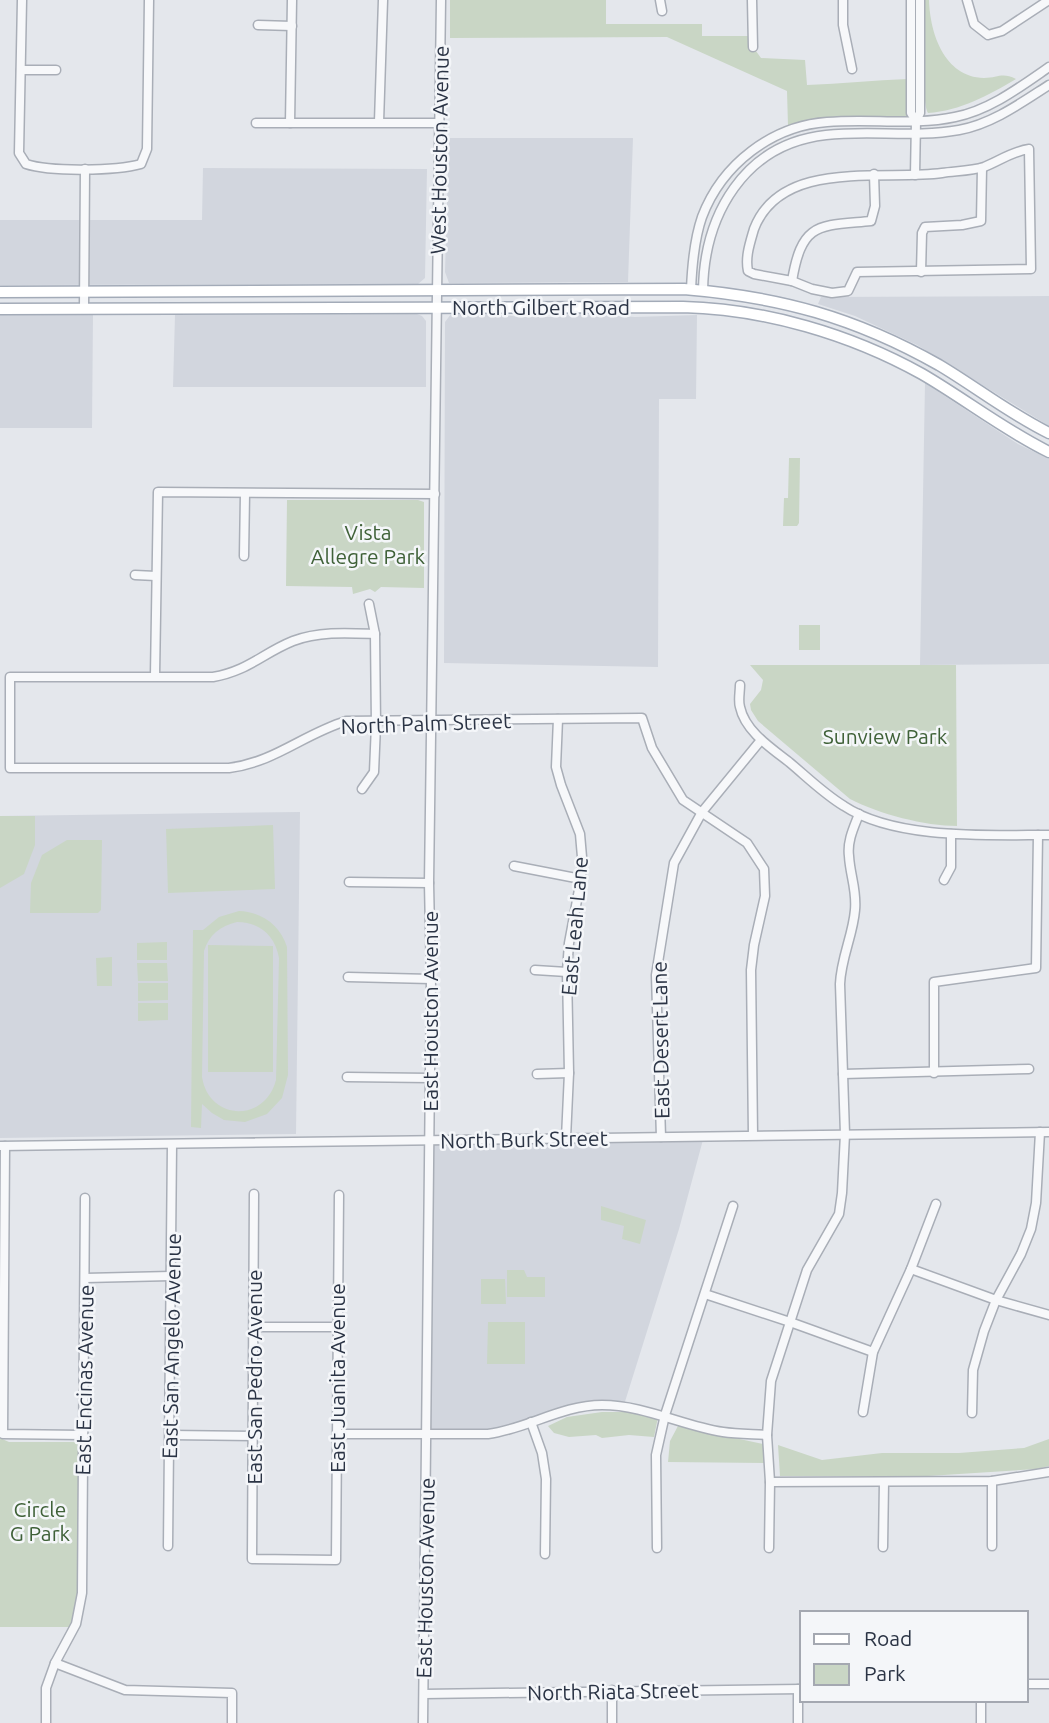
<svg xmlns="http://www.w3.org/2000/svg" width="1049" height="1723" viewBox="0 0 1049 1723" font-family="Ubuntu,sans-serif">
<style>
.built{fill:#d2d6de}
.green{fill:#c9d6c5;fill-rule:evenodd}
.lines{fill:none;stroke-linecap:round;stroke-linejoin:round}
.minor-casing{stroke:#a9aeb7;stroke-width:11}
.major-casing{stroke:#a3abb8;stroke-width:13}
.minor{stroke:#f7f8fa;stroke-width:8}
.major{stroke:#fff;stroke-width:10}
.labels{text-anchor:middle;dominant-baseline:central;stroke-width:5;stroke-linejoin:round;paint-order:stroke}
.street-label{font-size:21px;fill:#2b3445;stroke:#f4f6f9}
.park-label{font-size:21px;fill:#3f6138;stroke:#f4f6f9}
</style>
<rect width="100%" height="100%" fill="#e4e7ec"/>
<!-- built -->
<g class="built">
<path d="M 449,138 L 633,138 L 628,282 L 449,283 L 445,272 Z"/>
<path d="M 203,168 L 427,169 L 425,278 L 418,284 L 0,285 L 0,220 L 202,220 Z"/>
<path d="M 1049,296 L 1049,426 L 917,345 L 855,316 L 818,304 L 821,297 Z"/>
<path d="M 488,313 L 520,317 L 551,317 L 570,313 L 635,317 L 697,315 L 696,399 L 659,399 L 658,667 L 444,663 L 445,322 L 451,314 Z"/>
<path d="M 417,314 L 422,316 L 426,321 L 426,387 L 173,387 L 175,315 Z"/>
<path d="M 0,315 L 93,315 L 92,428 L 0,428 Z"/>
<path d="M 925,383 L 1018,444 L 1049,459 L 1049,664 L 920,665 Z"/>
<path d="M 300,812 L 296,1134 L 0,1138 L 0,816 Z"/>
<path d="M 704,1136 L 679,1229 L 623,1408 L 573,1409 L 507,1431 L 426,1434 L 430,1141 Z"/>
</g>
<!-- green -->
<g class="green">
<path d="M 450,0 L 606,0 L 606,24 L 702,24 L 702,36 L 753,36 L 753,47 L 761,58 L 805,60 L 807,85 C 841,84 874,80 908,79 L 908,114 L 905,117 C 866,116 825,113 788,126 L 787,91 L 667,37 L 450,38 Z"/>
<path d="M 925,0 L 929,0 C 930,33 944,77 984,78 C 998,78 1002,72 1016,79 C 989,95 960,111 928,113 C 921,100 923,18 925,0 Z"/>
<path d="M 789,458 L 800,458 L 799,523 L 797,526 L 783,526 L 784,498 L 788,498 Z"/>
<path d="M 287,500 L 418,500 L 424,502 L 424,588 L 381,587 L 375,592 L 370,589 L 353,594 L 352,587 L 286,586 Z"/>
<rect x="799" y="625" width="21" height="25"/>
<path d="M 750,665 L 956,665 L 957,826 C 925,826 879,814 850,799 L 758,721 L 751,710 L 750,704 L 761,690 L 763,680 Z"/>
<path d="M 0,816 L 35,816 L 35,845 L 24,874 L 0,888 Z"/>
<path d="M 273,825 L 275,889 L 168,893 L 166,829 Z"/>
<path d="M 67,840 L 102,840 L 101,910 L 98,913 L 30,913 L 31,883 L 42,855 Z"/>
<path d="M 239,911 C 262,912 280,925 287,947 L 288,1075 L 282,1098 L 267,1114 L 245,1122 L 224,1120 L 212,1113 L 202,1104 L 201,1128 L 191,1127 L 193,930 L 203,930 L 219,917 ZM 237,922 C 259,922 275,935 279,958 L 276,1080 C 265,1123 209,1121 202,1077 L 204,951 C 209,935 220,926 237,922 Z"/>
<path d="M 167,942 L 167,960 L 137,960 L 137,943 Z"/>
<path d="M 208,945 L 273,946 L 273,1072 L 208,1072 Z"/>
<path d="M 112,957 L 112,986 L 97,986 L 96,958 Z"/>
<path d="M 137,963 L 167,963 L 168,981 L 138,981 Z"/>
<path d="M 138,983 L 168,983 L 168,1000 L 138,1001 Z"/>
<path d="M 138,1003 L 168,1003 L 168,1020 L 138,1021 Z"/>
<path d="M 601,1206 L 646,1220 L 640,1244 L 622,1239 L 624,1226 L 601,1220 Z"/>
<path d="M 507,1270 L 524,1270 L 527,1277 L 545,1277 L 545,1297 L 507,1297 Z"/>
<path d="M 481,1279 L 505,1279 L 506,1304 L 481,1304 Z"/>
<path d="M 488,1322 L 525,1322 L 525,1364 L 487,1364 Z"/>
<path d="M 602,1412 L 630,1412 L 658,1417 L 654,1437 L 629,1435 L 602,1438 L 596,1435 L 569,1437 L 554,1433 L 548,1426 L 567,1417 Z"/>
<path d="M 678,1426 L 763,1444 L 764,1463 L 668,1462 L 670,1441 Z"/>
<path d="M 0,1438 L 9,1442 L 75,1442 L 80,1447 L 79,1595 L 70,1627 L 0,1627 Z"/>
<path d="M 1049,1439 L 1049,1466 L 1037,1469 L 928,1476 L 780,1476 L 778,1445 L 822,1460 L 882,1453 L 959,1453 L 1024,1448 Z"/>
</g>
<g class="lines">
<defs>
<g id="minor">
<path d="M 22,0 L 19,153 L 26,164 C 50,172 116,171 141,164 L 147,149 L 149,0"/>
<path d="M 660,0 L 662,11"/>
<path d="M 752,0 L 753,47"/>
<path d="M 843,0 L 843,25 L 852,69"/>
<path d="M 911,0 L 911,113 L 916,121"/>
<path d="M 967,0 L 974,24 L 988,35 L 1002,31 L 1049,0"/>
<path d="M 258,25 L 292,26"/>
<path d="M 21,70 L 56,70"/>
<path d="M 379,122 L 383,0"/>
<path d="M 256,123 L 440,123"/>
<path d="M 290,123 L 292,0"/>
<path d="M 1029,149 L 1031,269 L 857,272 L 848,291 L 832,293 L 812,289 L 792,281 L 754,274 L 748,271 C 745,257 750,243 754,229 C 781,158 884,181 942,173 C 955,171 971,171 984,167 C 999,161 1013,151 1029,149 Z"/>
<path d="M 915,175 L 916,121 L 920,113 L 920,0"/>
<path d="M 921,272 L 922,233 L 925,227 L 962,225 L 981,221 L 982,168"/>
<path d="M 792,281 C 802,221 819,226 871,221 L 875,206 L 874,174"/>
<path d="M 691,290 C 692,265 694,240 702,217 C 722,164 772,126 827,122 C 870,118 913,126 955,117 C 990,110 1020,87 1049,67"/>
<path d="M 703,291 C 704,215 744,144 826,135 C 870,130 915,138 959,130 C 992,124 1021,103 1049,85"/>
<path d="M 84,308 L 85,169"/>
<path d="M 244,556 L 245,494"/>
<path d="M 135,575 L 156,576"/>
<path d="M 375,634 C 349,633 319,631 293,641 C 263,653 248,671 213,677 L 10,677 L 10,768 L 229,768 C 275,762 302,735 346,721 L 642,718 L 652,748 L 683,800 L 747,843 L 764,869 L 765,896 L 754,945 L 751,970 L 753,1135"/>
<path d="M 155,676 L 158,492 L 435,494"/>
<path d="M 740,685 C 740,692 738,701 740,707 C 745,731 771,748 789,762 C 807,777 824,794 844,806 C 895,840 989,835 1049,835"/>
<path d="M 558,719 L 556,767 L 561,785 L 580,834 L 582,857 L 581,879 L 569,943 L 567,972 L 569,1073 L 566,1138"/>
<path d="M 362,789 L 374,772 L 376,725 L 375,634 L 369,604"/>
<path d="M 514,866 L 581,879"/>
<path d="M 944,880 L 951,867 L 951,834"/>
<path d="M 349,882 L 429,883"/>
<path d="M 535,970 L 567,972"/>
<path d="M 348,977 L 431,979"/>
<path d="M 934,1073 L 934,982 L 1036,968 L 1038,835"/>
<path d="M 537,1074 L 569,1073"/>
<path d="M 843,1074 L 1029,1069"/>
<path d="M 347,1077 L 430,1078"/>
<path d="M 661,1137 L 656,975 L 674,863 L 702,812 L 761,740"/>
<path d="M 0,1146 L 1049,1132"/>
<path d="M 5,1146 L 3,1434 L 83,1435"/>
<path d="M 254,1194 L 252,1559 L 336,1560 L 339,1195"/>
<path d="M 911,1269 L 996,1300 L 1049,1315"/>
<path d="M 85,1278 L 171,1276"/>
<path d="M 705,1294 L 790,1322 L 873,1352"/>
<path d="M 254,1327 L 337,1327"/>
<path d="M 863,1412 L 873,1352 L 911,1269 L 936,1204"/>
<path d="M 972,1413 L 973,1370 L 984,1331 L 996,1300 L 1021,1254 L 1031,1229 L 1036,1203 L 1040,1132"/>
<path d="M 531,1422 L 542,1453 L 546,1479 L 545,1554"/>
<path d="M 337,1434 L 488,1434 C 527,1429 562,1405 602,1405 C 644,1405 683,1426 723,1432 C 737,1434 752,1434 767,1435"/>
<path d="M 170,1435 L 254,1436"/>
<path d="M 770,1482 L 992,1481 L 1049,1472"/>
<path d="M 168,1546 L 172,1145"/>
<path d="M 992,1546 L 992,1481"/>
<path d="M 883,1547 L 884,1482"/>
<path d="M 657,1548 L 656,1455 L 665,1415 L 733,1206"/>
<path d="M 769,1548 L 770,1482 L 767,1435 L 771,1381 L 807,1270 L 839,1214 L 842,1193 L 845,1134 L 840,984 C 841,958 853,935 855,910 C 857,890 850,875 849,856 C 847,841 854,827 859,814"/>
<path d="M 55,1663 L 125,1690 L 232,1693 L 232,1723"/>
<path d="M 1026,1684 L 1049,1684"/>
<path d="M 424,1694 L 802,1689"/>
<path d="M 46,1723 L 46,1688 L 55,1663 L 76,1624 L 82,1593 L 85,1198"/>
<path d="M 423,1723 L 431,979 L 429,883 L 441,0"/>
<path d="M 612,1723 L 612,1690"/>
<path d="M 798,1723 L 798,1689"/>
<path d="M 981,1723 L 981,1700"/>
</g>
<g id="major">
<path d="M 0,292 L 684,289 C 780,297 854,317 939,365 C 976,387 1010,414 1049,433"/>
<path d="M 0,309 L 683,307 C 765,309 850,334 922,374 C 965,399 1004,430 1049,452"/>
</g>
</defs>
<!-- minor casing -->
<use href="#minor" class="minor-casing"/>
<!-- major casing -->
<use href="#major" class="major-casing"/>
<!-- minor -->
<use href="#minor" class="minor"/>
<!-- major -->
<use href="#major" class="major"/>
</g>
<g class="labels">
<!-- street labels -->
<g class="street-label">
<text transform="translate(439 150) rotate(-89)">West Houston Avenue</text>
<text x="541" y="307">North Gilbert Road</text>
<text transform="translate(426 723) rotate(-2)">North Palm Street</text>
<text transform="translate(574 926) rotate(-85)">East Leah Lane</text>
<text transform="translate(430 1011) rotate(-90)">East Houston Avenue</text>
<text transform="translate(660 1040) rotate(-91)">East Desert Lane</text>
<text transform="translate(524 1139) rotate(-1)">North Burk Street</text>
<text transform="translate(171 1346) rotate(-89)">East San Angelo Avenue</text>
<text transform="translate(254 1377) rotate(-90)">East San Pedro Avenue</text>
<text transform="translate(337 1378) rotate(-90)">East Juanita Avenue</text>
<text transform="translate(84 1380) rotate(-89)">East Encinas Avenue</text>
<text transform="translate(425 1578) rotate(-89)">East Houston Avenue</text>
<text transform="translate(613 1691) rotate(-1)">North Riata Street</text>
</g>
<!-- park labels -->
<g class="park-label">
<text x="368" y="532">Vista<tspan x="368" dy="24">Allegre Park</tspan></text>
<text x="885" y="736">Sunview Park</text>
<text x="40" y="1509">Circle<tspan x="40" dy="24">G Park</tspan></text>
</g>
</g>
<!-- legend -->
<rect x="800" y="1611" width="228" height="91" fill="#f4f6f9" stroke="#a4a8b1" stroke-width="2"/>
<rect x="814" y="1634" width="35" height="10" fill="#ffffff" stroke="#a4a8b1" stroke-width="2"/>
<text x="864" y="1646" font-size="21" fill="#2b3445">Road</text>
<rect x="814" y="1664" width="35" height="21" fill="#c9d6c5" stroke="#a4a8b1" stroke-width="2"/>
<text x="864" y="1681" font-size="21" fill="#2b3445">Park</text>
</svg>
